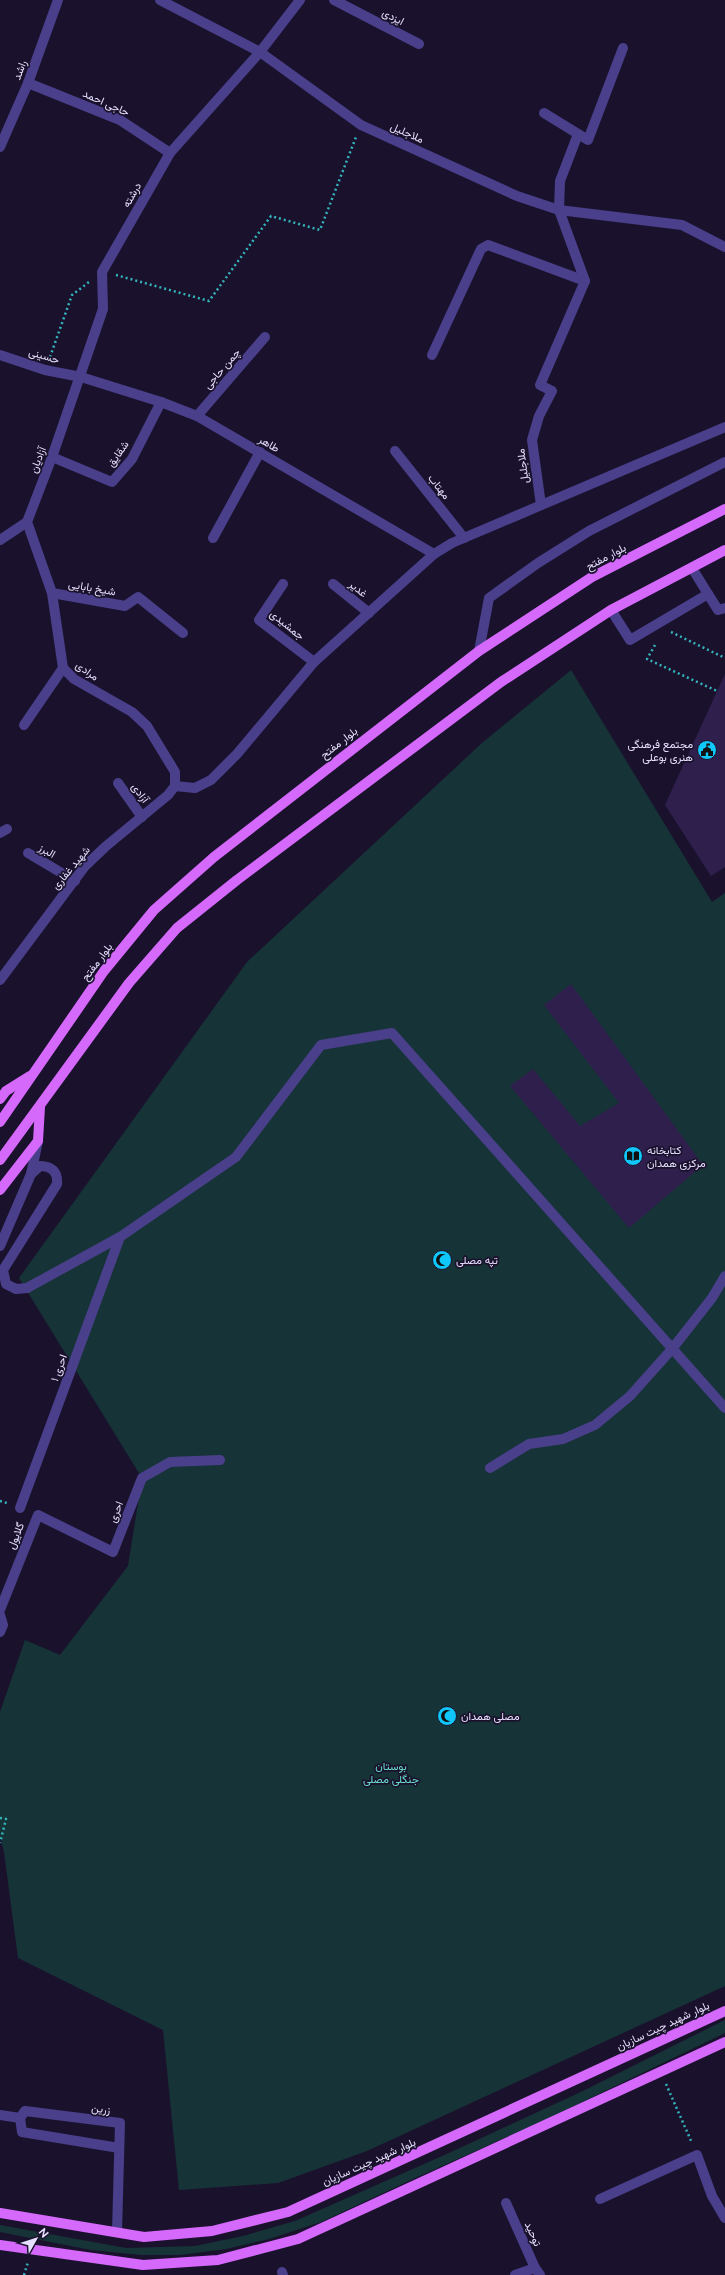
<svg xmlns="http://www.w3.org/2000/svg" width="725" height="2275" viewBox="0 0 725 2275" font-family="Raleway,Vazirmatn,sans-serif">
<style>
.green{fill:#163437}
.building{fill:#2e1f4d}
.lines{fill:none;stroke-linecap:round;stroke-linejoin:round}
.path{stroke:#34b5bd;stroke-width:2.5;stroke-dasharray:2 3;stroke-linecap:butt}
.minor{stroke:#4a3f8a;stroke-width:10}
.major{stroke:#d569fc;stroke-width:10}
.labels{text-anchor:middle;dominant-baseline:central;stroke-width:3.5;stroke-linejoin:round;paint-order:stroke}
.street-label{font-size:11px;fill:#e6dffe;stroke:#1a122d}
.poi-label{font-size:11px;fill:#e6dffe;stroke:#1a122d;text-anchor:start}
.park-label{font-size:11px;fill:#6adfcf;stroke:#1a122d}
</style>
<rect width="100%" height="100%" fill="#1a122d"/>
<!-- green -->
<g class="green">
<path d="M 571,670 L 712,902 L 725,893 L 725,1986 L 367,2151 L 278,2183 L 179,2190 L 163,2030 L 18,1958 L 4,1852 L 0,1836 L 0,1712 L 25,1640 L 60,1655 L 128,1566 L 142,1478 L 19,1278 L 247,962 L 482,743 Z"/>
<path d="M 725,2020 L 725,2033 L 547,2119 L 413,2179 L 321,2222 L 269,2239 L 226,2249 L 180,2255 L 141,2255 L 91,2250 L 0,2232 L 0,2225 L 126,2248 L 195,2246 L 243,2236 L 295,2221 L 449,2153 L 583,2091 Z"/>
</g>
<!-- building -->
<g class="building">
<path d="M 725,674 L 725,867 L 711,876 L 665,805 Z"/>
<path d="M 571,984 L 703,1165 L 629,1228 L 510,1086 L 533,1069 L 580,1126 L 619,1103 L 544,1005 Z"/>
</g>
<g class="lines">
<!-- path -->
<g class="path">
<path d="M 116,275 L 209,301 L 271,216 L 320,230 L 356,137"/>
<path d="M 50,357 L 72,295 L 89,282"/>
<path d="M 671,632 L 725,658"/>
<path d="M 655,645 L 647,659 L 717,691"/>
<path d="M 0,1501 L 7,1503"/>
<path d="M 0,1818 L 6,1819 L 0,1843"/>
<path d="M 666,2084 L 692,2143"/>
<path d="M 24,2275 L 28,2262"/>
</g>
<!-- minor -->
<g class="minor">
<path d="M 160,0 L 260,52 L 361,125 L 517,196 L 559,210 L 682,225 L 725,247"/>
<path d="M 334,0 L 419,44"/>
<path d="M 28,83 L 120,120 L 170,153"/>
<path d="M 544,113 L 588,140 L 623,48"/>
<path d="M 0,147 L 28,83 L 58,0"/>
<path d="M 0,355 L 45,370 L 81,377 L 161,402 L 197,416 L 434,554"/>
<path d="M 432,355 L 481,249 L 488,245 L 585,281"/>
<path d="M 197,416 L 265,337"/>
<path d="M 395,451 L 464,538"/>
<path d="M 52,457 L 112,482 L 132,459 L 161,402"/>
<path d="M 541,505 L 532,440 L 539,416 L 552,391 L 540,385 L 585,281 L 559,210 L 560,181 L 578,134"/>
<path d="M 27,522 L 52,593 L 63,668 L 74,679 L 132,712 L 147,726 L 175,772 L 175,786"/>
<path d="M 213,538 L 260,452"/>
<path d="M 0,540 L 27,522 L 52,457 L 103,309 L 102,272 L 170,153 L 260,52 L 300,0"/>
<path d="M 692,568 L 708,594"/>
<path d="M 283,584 L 259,620 L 314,662"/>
<path d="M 333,584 L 369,613"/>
<path d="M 52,593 L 125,606 L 138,597 L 183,633"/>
<path d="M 611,610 L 630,640 L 708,594 L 718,610 L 725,608"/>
<path d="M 479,651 L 489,598 L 538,563 L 589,531 L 725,462"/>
<path d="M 24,725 L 63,668"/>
<path d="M 118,783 L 142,817"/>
<path d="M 175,786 L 195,788 L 211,780 L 237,754 L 314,662 L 434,554 L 452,543 L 725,427"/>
<path d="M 0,833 L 7,829"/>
<path d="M 28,853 L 75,881"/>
<path d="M 0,980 L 85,866 L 105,847 L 168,795 L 175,786"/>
<path d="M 31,1174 L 40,1166 C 52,1166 58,1172 57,1184 L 3,1270 L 6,1284 L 16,1289 L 27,1288 L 120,1237 L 236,1157 L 321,1045 L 392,1033 L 725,1408"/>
<path d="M 0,1246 L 31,1174 L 38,1141"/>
<path d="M 490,1468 L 529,1444 L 563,1439 L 595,1425 L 630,1396 L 672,1349 L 712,1298 L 725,1276"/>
<path d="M 20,1508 L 120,1237"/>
<path d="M 0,1610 L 38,1515 L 113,1552 L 142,1478 L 170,1462 L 220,1460"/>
<path d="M 0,1615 L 3,1625 L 0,1632"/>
<path d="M 0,2115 L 20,2118 L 25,2111 L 120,2123 L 117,2232"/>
<path d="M 20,2118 L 22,2132 L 119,2148"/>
<path d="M 600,2199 L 697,2155 L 712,2196 L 725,2218"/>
<path d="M 506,2203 L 535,2268 L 540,2275"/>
<path d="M 282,2272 L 283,2275"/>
<path d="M 515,2275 L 535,2268"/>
</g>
<!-- major -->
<g class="major">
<path d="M 0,1099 L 6,1091 L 30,1076"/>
<path d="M 0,1122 L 104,971 L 154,910 L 214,857 L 479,651 L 592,577 L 725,509"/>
<path d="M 0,1160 L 129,983 L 177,928 L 237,880 L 501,682 L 611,610 L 725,550"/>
<path d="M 0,1190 L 38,1141 L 40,1107"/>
<path d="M 0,2213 L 144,2237 L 212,2231 L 288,2212 L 725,2011"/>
<path d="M 0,2245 L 143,2265 L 218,2260 L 298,2239 L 725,2042"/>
</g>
</g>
<!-- icons -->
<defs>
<symbol id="civic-disc" viewBox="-11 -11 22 22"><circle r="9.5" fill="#10c7f9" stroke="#1a122d"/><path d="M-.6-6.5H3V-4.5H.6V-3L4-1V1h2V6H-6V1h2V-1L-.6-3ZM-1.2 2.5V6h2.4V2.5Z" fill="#111"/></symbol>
<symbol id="library-disc" viewBox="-11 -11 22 22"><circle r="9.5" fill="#10c7f9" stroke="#1a122d"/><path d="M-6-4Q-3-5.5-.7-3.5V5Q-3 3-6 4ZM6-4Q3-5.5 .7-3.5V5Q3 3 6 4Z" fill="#111"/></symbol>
<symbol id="mosque-disc" viewBox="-11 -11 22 22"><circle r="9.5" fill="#10c7f9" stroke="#1a122d"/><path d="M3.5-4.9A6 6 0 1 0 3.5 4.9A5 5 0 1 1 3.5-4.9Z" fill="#111"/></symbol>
</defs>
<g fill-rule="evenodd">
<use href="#civic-disc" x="696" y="739" width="22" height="22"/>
<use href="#library-disc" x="622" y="1145" width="22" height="22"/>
<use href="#mosque-disc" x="431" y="1249" width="22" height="22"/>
<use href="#mosque-disc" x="436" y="1705" width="22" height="22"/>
</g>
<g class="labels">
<!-- street labels -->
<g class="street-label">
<text transform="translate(393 17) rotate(28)">ایزدی</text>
<text transform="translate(20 70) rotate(-69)">راشد</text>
<text transform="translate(106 103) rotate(24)">حاجی احمد</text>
<text transform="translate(407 133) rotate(24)">ملاجلیل</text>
<text transform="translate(132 195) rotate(-60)">درشته</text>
<text transform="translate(44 356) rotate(16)">حسینی</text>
<text transform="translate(222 369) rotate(-49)">چمن حاجی</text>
<text transform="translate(269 444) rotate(30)">طاهر</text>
<text transform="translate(118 454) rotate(-55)">شقایق</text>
<text transform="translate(38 460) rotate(-69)">آزادیان</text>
<text transform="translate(523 466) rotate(-97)">ملاجلیل</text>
<text transform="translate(439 487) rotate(52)">مهتاب</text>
<text transform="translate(606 557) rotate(-28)">بلوار مفتح</text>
<text transform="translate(92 588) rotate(10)">شیخ بابایی</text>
<text transform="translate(358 589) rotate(39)">غدیر</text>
<text transform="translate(287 625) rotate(39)">جمشیدی</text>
<text transform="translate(87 671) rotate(35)">مرادی</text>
<text transform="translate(339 743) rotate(-38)">بلوار مفتح</text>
<text transform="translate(140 793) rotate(54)">آزادی</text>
<text transform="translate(47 851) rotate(30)">البرز</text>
<text transform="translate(71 868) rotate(-50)">شهید غفاری</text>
<text transform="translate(97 962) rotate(-53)">بلوار مفتح</text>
<text transform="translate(59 1368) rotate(-70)">احری ۱</text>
<text transform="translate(116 1512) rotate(-69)">احری</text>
<text transform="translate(16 1536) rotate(-68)">گلایول</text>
<text transform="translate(663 2026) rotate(-25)">بلوار شهید چیت سازیان</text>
<text transform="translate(101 2109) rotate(7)">زرین</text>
<text transform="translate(369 2162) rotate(-24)">بلوار شهید چیت سازیان</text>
<text transform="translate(533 2234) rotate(66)">توحید</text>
</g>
<!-- poi labels -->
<g class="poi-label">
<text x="693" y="744" text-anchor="end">مجتمع فرهنگی<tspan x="693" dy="13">هنری بوعلی</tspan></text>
<text x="647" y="1150">کتابخانه<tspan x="647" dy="13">مرکزی همدان</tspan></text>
<text x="456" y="1260">تپه مصلی</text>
<text x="461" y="1716">مصلی همدان</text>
</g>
<!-- park labels -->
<g class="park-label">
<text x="391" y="1766">بوستان<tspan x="391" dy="13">جنگلی مصلی</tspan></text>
</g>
</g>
<!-- north arrow -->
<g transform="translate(36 2239) rotate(51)" stroke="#1a122d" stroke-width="3" paint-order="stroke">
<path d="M0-3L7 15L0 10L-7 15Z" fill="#e6dffe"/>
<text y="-6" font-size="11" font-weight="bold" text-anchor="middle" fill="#e6dffe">N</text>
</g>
</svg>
